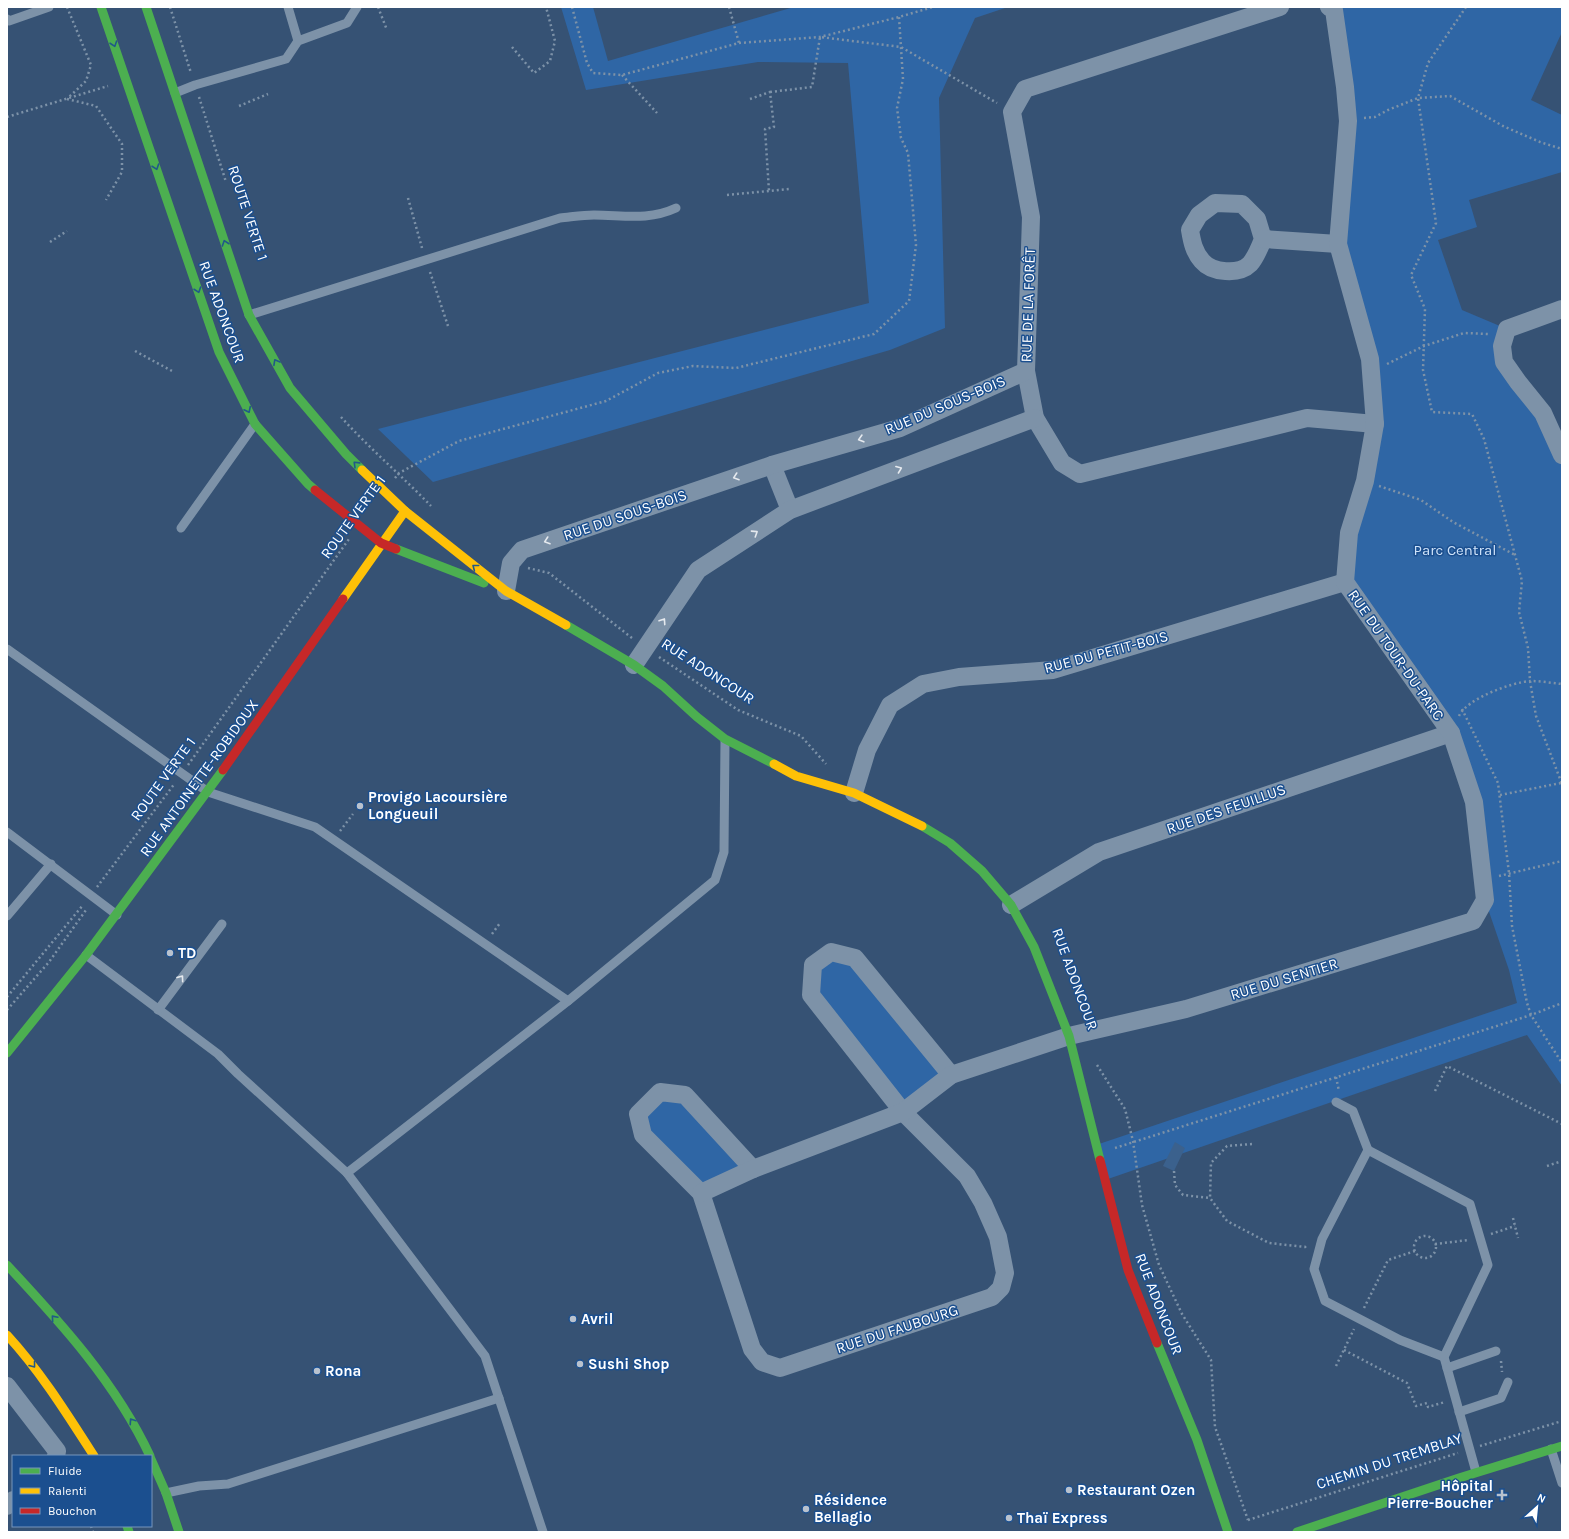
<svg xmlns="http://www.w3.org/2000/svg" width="1569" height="1539" viewBox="0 0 1569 1539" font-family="Karla,sans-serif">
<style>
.green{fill:#2f66a5}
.water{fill:#3b618d}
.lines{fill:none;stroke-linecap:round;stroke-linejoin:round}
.path{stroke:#7d92a8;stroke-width:2.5;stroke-dasharray:2 3;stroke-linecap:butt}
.lane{stroke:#7d92a8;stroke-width:9}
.street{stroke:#7d92a8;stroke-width:18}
.fast{stroke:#4caf50;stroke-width:9}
.slow{stroke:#ffc107;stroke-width:9}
.jam{stroke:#c62828;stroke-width:9}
.oneway{stroke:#205989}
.oneway2{stroke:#e5e9ee}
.poi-dot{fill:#b9c2ce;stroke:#1b4f8f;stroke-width:1.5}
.labels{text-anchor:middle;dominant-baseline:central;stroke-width:3;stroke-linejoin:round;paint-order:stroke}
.street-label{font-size:15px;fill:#fff;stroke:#1b4f8f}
.park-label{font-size:15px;fill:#cfe3fa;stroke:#1b4f8f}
.poi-label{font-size:15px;font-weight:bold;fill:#fff;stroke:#1b4f8f;text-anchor:start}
</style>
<rect width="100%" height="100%" fill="#365274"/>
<!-- green -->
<g class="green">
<path d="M 561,7 L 593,7 L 608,61 L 794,7 L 1008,7 L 975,18 L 939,98 L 945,328 L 890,350 L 433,482 L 378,429 L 869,303 L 848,63 L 758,62 L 586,90 Z"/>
<path d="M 1345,7 L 1562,7 L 1562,32 L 1531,100 L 1562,115 L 1562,172 L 1469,200 L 1477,227 L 1438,240 L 1462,310 L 1507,329 L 1502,346 L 1562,455 L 1562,1086 L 1527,1035 L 1105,1180 L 1096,1145 L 1517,1003 L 1509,970 L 1485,900 L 1451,733 L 1345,582 L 1375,424 L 1338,244 L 1348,121 L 1334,10 Z"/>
<path d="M 832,958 L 853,962 L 944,1074 L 905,1106 L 816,993 L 818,968 Z"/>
<path d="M 662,1097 L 683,1100 L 745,1168 L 702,1188 L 648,1133 L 643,1116 Z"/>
</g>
<!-- water -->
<path class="water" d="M 1175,1142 L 1185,1148 L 1174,1171 L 1163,1166 Z"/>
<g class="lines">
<!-- path -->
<g class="path">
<path d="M 67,7 L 91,65 L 86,81 L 69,97"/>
<path d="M 170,7 L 191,73"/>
<path d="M 378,7 L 387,30"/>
<path d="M 572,7 L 587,63 L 593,73 L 622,75 L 739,43 L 820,37 L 899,17 L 933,7"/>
<path d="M 729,7 L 739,43"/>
<path d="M 1466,7 L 1428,63 L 1418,98 L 1436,223 L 1411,275 L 1425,309 L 1423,370 L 1432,412 L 1472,414 L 1484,439 L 1522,581 L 1519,612 L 1528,648 L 1530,681 L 1536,716 L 1562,784"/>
<path d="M 512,47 L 534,73 L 550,61 L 555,41 L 546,7"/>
<path d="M 622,75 L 657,113"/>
<path d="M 770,92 L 812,87 L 820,37 L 901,47 L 997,103"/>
<path d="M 199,97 L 226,182"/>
<path d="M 67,99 L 96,106 L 122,144 L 122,172 L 106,200"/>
<path d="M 750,99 L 770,92 L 774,127 L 765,129 L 769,191"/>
<path d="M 239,106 L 268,94"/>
<path d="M 7,117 L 108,86"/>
<path d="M 1364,118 L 1375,117 L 1388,110 L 1418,98 L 1450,96 L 1503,126 L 1540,142 L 1562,149"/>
<path d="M 727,195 L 789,189"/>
<path d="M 408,198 L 422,248"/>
<path d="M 50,242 L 67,231"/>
<path d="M 430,272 L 448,326"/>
<path d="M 135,351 L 172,371"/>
<path d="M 1387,364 L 1424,346 L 1464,333 L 1488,334"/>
<path d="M 341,417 C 369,448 402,476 431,506"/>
<path d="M 395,478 L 399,473 L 459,441 L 606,401 L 658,373 L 693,366 L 736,368 L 874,334 L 909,301 L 916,245 L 908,153 L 901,138 L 897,108 L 903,79 L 899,17"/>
<path d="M 1379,486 L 1421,500 L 1453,522 L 1515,555"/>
<path d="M 528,568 L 549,573 L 632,638"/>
<path d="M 659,657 L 738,710 L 801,736 L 826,764"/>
<path d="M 1462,709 L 1498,783 L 1509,873 L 1512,926 L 1527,1003 L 1531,1015 L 1562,1063"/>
<path d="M 1459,716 C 1466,699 1512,682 1531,681 C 1541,681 1552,683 1562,684"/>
<path d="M 188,765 L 349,539"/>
<path d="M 1500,795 L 1561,783"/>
<path d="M 340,831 L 353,814"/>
<path d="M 1499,876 L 1562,861"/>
<path d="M 97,887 L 175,783"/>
<path d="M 492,934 L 500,923"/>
<path d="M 7,997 L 83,905"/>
<path d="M 7,1010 L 49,962 L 86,910"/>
<path d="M 1097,1065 L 1125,1109 L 1133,1141 L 1142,1205 L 1159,1265 L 1182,1314 L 1211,1360 L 1215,1427 L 1248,1520"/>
<path d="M 1336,1077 L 1339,1091"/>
<path d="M 1435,1091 L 1447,1066 L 1562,1124"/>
<path d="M 1252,1144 L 1227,1146 L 1211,1163 L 1210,1198 L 1227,1221 L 1269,1243 L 1305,1247 L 1308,1244"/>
<path d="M 1115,1148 L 1531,1015 L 1562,1003"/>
<path d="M 1547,1166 L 1562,1161"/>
<path d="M 1174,1171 L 1175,1185 L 1183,1195 L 1210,1198"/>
<path d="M 1513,1218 L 1518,1238"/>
<path d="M 1491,1234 L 1515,1226"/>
<circle cx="1425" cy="1247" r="11"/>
<path d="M 1435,1244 L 1469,1240"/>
<path d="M 1364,1308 L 1388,1260 L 1415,1251"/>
<path d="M 1344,1350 L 1407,1383 L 1416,1406 L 1427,1403 L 1428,1407 L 1445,1402"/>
<path d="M 1501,1361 L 1502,1372"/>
<path d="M 1336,1366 L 1354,1329"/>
<path d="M 1480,1446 L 1562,1421"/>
<path d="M 1248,1520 L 1458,1453"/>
<path d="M 91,1526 L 93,1532"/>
</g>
<!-- lane -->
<g class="lane">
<path d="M 288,7 L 298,41"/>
<path d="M 7,19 L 9,21 L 49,7"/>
<path d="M 175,93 L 195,85 L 286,59 L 298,41 L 347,23 L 357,7"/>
<path d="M 249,315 L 560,218 C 571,217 583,215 594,215 C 623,215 648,221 676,208"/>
<path d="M 181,528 L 255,424"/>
<path d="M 7,649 L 208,792 L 315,827 L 568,1001"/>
<path d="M 7,832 L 117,915"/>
<path d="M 7,916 L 51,864"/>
<path d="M 86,955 L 218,1054 L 238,1074 L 347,1173 L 485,1356 L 543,1532"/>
<path d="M 158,1010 L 222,924"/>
<path d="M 1336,1102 L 1353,1111 L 1368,1150 L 1322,1239 L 1314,1269 L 1325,1301 L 1400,1340 L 1444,1357"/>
<path d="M 1368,1150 L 1470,1204 L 1488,1265 L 1444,1357 L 1476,1472"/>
<path d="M 347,1173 L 568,1001 L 715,880 L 724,852 L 725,740"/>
<path d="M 1447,1368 L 1496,1351"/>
<path d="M 1459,1412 L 1501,1398 L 1508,1382"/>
<path d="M 1551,1449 L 1562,1483"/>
<path d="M 166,1493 L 199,1486 L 228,1484 L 499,1398"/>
</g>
<!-- street -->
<g class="street">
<path d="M 1280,7 L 1025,89 L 1012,112 L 1031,217 L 1026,371 L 1035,418 L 1062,463 L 1080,474 L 1307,418 L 1375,424"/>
<path d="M 1215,203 L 1242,204 L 1257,219 L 1263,239 C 1260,247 1256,257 1250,264 C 1239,275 1212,273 1202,261 C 1194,252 1192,242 1190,230 L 1199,215 Z"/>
<path d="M 1263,239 L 1338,244"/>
<path d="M 1562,309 L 1507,329 L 1502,346 L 1504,362 L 1518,382 L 1543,413 L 1562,455"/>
<path d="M 772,465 L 790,510"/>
<path d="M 506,591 L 511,563 L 522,550 L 772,465 L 900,428 L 1026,371"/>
<path d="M 634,665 L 698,570 L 790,510 L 1035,418"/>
<path d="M 854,793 L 867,750 L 890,705 L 923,684 L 959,677 L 1053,670 L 1345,582"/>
<path d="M 1011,905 L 1099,852 L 1451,733"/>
<path d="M 753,1169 L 685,1095 L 660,1092 L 638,1114 L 643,1135 L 701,1193 L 752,1349 L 762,1362 L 780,1368 L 992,1297 L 1001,1288 L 1005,1273 L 998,1237 L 983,1203 L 967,1176 L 903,1112 L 811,995 L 813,965 L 831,952 L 855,958 L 951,1075"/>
<path d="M 701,1193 L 753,1169 L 903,1112 L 951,1075 L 1069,1036 L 1186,1009 L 1473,921 L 1485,900 L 1474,802 L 1451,733 L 1345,582 L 1349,533 L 1365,481 L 1375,424 L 1370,359 L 1338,244 L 1348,121 L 1345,87 L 1334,10 L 1329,7"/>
<path d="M 7,1386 L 57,1451 L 56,1456"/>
<path d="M 7,1506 L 13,1500"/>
</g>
<!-- fast -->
<g class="fast">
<path d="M 101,7 L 219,352 L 255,424 L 308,484 L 315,490"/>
<path d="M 146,7 L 249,315 L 290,388 L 346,454 L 362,470"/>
<path d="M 396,549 L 484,583"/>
<path d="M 566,625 L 634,665 L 663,686 L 697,717 L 725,739 L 774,764"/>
<path d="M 922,826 L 950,843 L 982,871 L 1011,905 L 1034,947 L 1069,1036 L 1100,1160"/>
<path d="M 7,1053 L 86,955 L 223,770"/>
<path d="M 7,1265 C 61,1323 116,1383 150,1456"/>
<path d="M 1157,1343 L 1197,1440 L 1228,1532"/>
<path d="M 151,1459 L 166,1493 L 179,1532"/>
<path d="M 127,1526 L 129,1532"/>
<path d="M 1297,1532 L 1459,1478 L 1562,1446"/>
</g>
<!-- slow -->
<g class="slow">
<path d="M 362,470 L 405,511 L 506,591 L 566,625"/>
<path d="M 343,599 L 405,511"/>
<path d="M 774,764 L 796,776 L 854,793 L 922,826"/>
<path d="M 7,1335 C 41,1372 67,1414 94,1456"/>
</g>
<!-- jam -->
<g class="jam">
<path d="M 315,490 L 381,543 L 396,549"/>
<path d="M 223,770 L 343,599"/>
<path d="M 1100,1160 L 1128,1270 L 1157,1343"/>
</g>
</g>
<!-- one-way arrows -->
<defs><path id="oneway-chevron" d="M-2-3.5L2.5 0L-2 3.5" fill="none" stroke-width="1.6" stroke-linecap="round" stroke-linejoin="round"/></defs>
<g class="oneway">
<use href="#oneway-chevron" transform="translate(114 44) rotate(71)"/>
<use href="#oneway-chevron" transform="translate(156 167) rotate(71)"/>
<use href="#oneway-chevron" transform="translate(225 243) rotate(-109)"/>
<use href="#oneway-chevron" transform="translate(198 290) rotate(71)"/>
<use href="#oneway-chevron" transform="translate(276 362) rotate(-119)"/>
<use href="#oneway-chevron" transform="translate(248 410) rotate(64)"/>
<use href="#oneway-chevron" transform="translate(356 464) rotate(-136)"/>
<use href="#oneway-chevron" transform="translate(475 567) rotate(-142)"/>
<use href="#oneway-chevron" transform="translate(54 1318) rotate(-131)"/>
<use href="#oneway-chevron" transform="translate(33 1365) rotate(52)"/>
<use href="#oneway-chevron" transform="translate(132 1421) rotate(-124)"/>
</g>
<g class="oneway2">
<use href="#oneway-chevron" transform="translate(861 439) rotate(164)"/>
<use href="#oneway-chevron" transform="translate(899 469) rotate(-21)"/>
<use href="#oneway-chevron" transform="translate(736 477) rotate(161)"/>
<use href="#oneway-chevron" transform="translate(755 533) rotate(-33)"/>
<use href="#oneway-chevron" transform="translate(547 541) rotate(161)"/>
<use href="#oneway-chevron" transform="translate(663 621) rotate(-56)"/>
<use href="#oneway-chevron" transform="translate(181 978) rotate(-54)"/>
</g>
<!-- markers -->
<g class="poi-dot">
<circle cx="360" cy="806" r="4"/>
<circle cx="170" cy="953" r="4"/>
<circle cx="573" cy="1319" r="4"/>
<circle cx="580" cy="1364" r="4"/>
<circle cx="317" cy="1371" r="4"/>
<circle cx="1069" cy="1490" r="4"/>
<path d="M1500 1489h4v4h4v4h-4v4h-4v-4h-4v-4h4z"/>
<circle cx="806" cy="1509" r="4"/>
<circle cx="1009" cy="1518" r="4"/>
</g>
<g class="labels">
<!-- street labels -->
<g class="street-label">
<text transform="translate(248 213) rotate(72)">ROUTE VERTE 1</text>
<text transform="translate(1028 305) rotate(-88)">RUE DE LA FORÊT</text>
<text transform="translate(222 312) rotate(70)">RUE ADONCOUR</text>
<text transform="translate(945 405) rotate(-23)">RUE DU SOUS-BOIS</text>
<text transform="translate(625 515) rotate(-19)">RUE DU SOUS-BOIS</text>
<text transform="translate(353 517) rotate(-54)">ROUTE VERTE 1</text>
<text transform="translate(1106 652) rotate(-15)">RUE DU PETIT-BOIS</text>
<text transform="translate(1396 655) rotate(55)">RUE DU TOUR-DU-PARC</text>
<text transform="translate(708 671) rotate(33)">RUE ADONCOUR</text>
<text transform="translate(199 778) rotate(-54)">RUE ANTOINETTE-ROBIDOUX</text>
<text transform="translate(163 779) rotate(-54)">ROUTE VERTE 1</text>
<text transform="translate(1226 809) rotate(-19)">RUE DES FEUILLUS</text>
<text transform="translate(1075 979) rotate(70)">RUE ADONCOUR</text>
<text transform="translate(1284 979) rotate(-17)">RUE DU SENTIER</text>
<text transform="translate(1159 1304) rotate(69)">RUE ADONCOUR</text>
<text transform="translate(897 1329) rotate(-18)">RUE DU FAUBOURG</text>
<text transform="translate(1389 1461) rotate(-18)">CHEMIN DU TREMBLAY</text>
</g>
<!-- park labels -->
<g class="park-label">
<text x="1455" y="550">Parc Central</text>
</g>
<!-- poi labels -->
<g class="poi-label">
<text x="368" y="797">Provigo Lacoursière<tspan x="368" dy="17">Longueuil</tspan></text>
<text x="178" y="953">TD</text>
<text x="581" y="1319">Avril</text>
<text x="588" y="1364">Sushi Shop</text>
<text x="325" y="1371">Rona</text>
<text x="1493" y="1486" text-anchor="end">Hôpital<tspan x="1493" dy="17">Pierre-Boucher</tspan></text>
<text x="1077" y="1490">Restaurant Ozen</text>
<text x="814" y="1500">Résidence<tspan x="814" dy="17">Bellagio</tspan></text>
<text x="1017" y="1518">Thaï Express</text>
</g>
</g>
<!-- border -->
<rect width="1569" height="1539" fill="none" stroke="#ffffff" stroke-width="16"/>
<!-- legend -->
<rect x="12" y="1455" width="140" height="72" fill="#1b4f8f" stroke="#7695bc"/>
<rect x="20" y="1468" width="20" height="6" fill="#4caf50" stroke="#7695bc"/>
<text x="48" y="1475" font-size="12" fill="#ffffff">Fluide</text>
<rect x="20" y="1488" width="20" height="6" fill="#ffc107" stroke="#7695bc"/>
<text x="48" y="1495" font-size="12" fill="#ffffff">Ralenti</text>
<rect x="20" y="1508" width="20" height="6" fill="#c62828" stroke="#7695bc"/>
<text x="48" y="1515" font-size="12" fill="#ffffff">Bouchon</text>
<!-- north arrow -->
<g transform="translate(1537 1507) rotate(27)" stroke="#1b4f8f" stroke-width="3" paint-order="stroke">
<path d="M0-3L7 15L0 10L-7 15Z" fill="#ffffff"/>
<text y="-6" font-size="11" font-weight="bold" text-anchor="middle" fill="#ffffff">N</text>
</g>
</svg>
